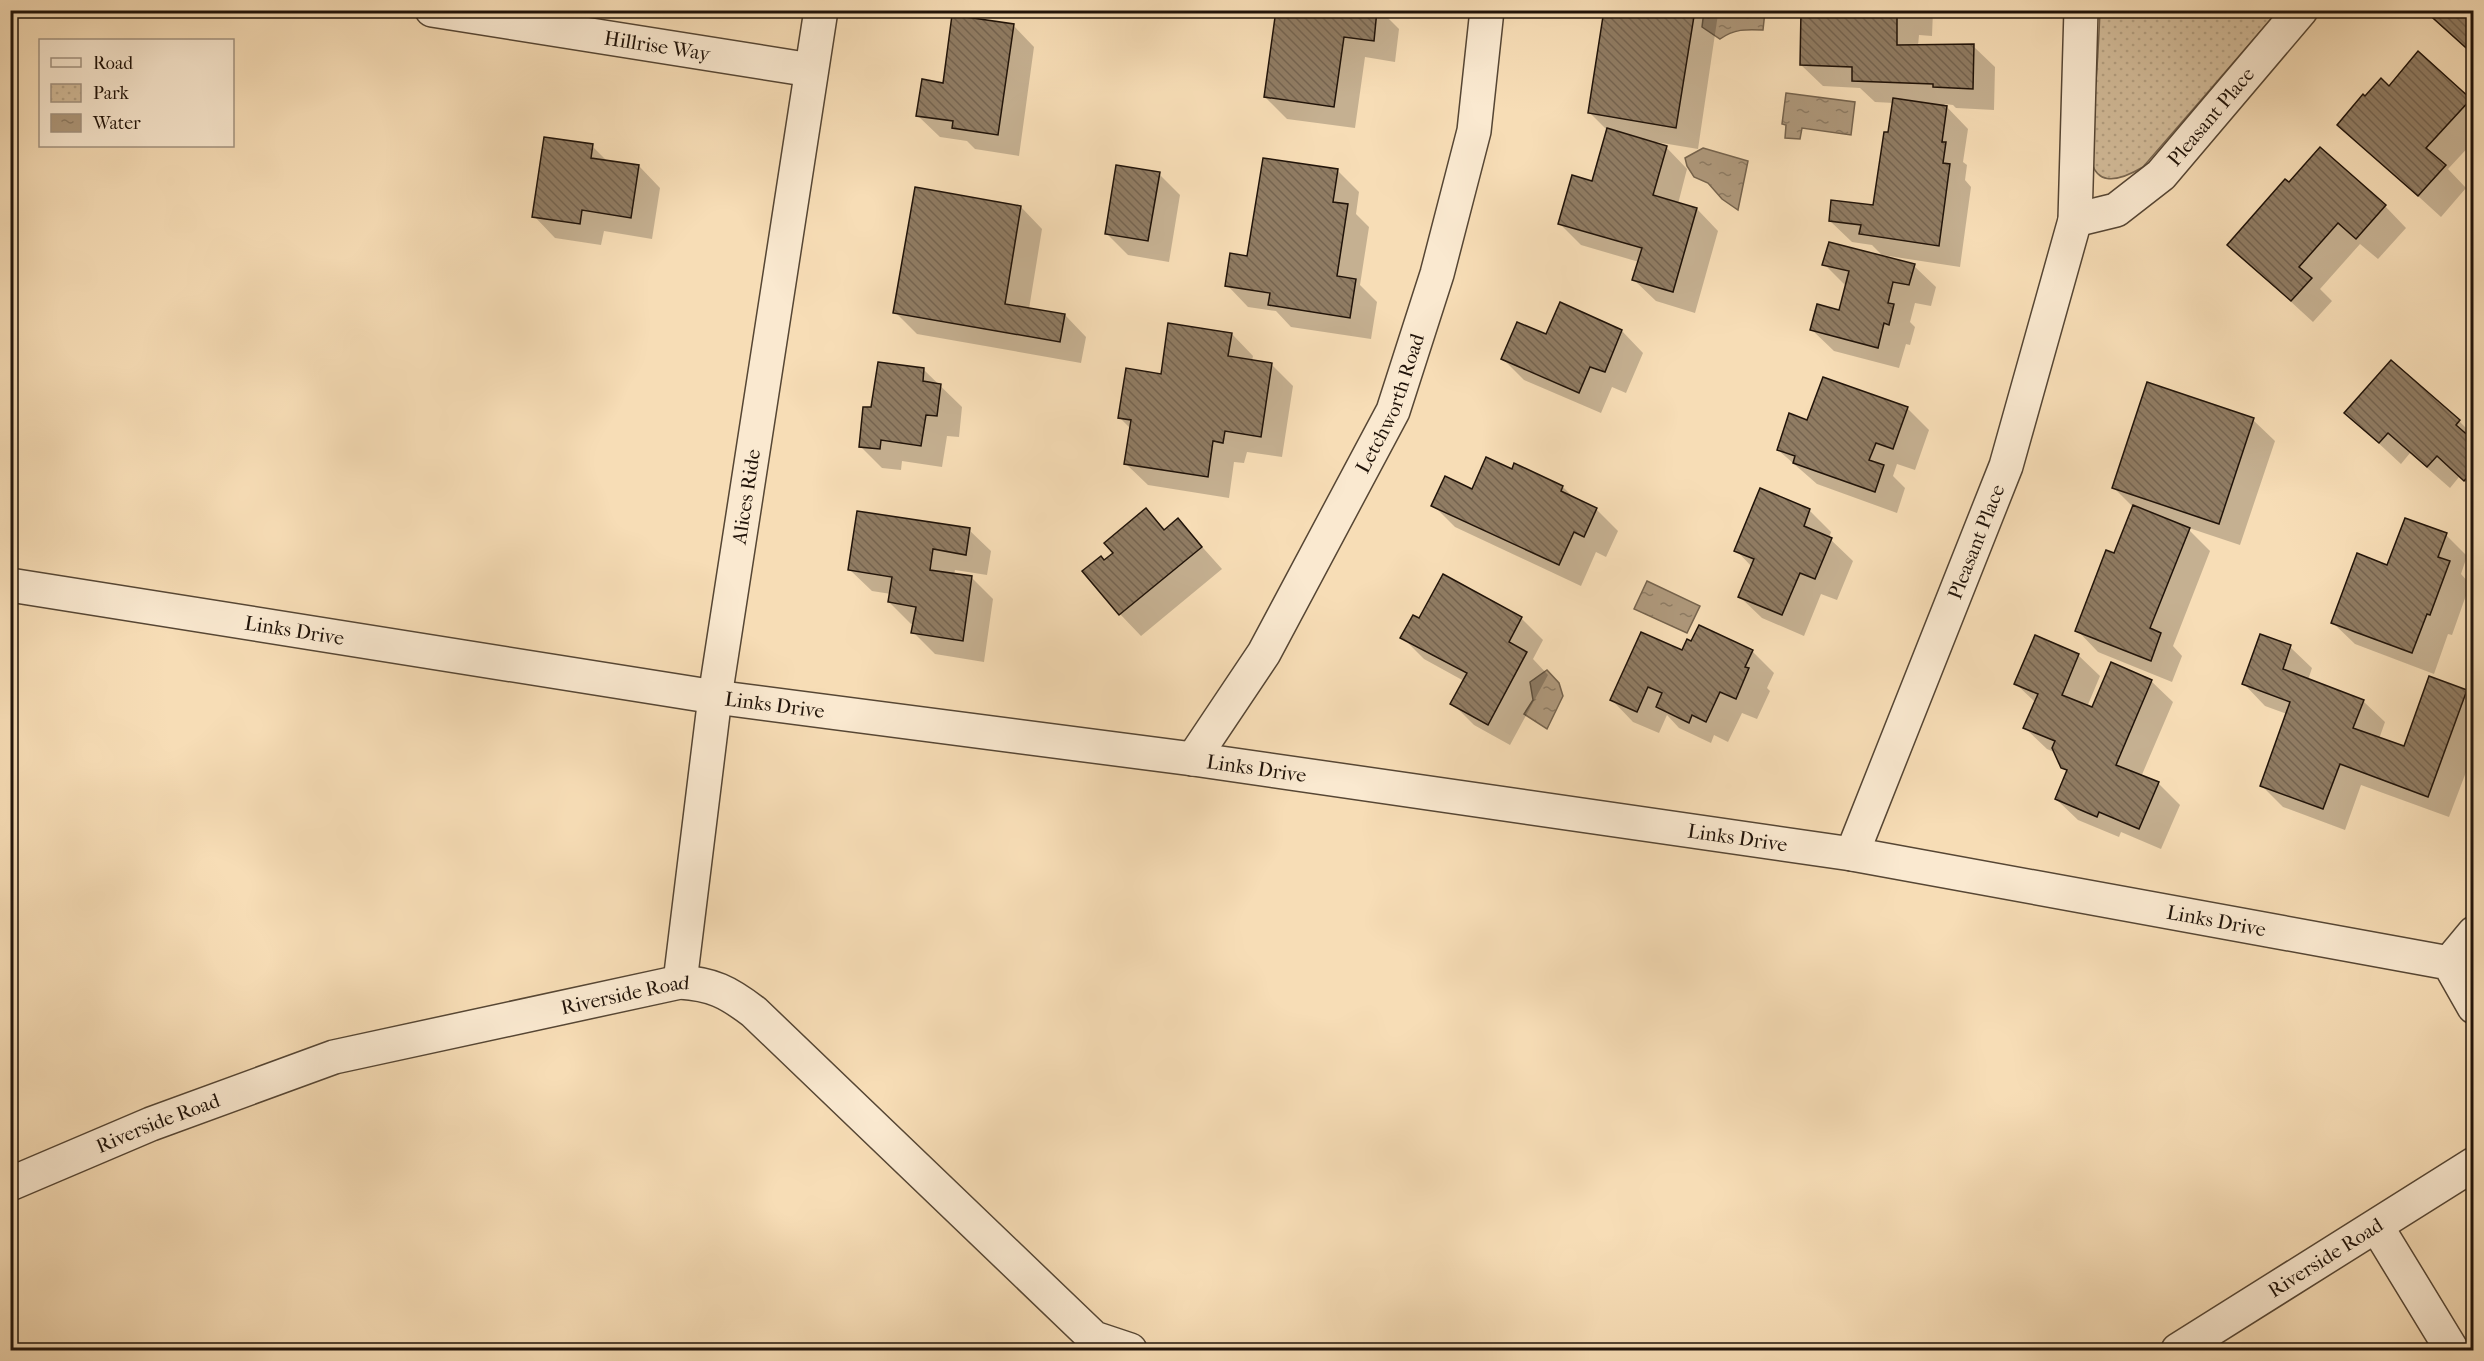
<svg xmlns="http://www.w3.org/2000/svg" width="2484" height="1361" viewBox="0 0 2484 1361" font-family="'IM FELL French Canon',serif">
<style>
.park{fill:url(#park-dots);stroke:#796751;stroke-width:1.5}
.water{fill:url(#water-ripples);stroke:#75634d;stroke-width:1.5}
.shadow{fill:#0003}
.building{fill:url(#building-back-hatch);stroke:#201309;stroke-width:1.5}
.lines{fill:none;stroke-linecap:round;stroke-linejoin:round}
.street-casing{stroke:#564634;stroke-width:36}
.street{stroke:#fae9d0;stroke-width:33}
.labels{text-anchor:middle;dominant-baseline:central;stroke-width:5;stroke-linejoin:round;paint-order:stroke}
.street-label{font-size:20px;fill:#201309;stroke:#fae9d0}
</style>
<defs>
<pattern id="park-dots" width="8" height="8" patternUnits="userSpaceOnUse" patternTransform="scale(1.5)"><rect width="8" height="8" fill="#d2bb99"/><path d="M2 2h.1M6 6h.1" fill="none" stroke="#b4a082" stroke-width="1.8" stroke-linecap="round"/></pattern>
<pattern id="water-ripples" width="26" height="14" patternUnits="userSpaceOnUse" patternTransform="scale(1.5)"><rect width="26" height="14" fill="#ae987b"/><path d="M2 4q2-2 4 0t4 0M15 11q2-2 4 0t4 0" fill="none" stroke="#8d7b63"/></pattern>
<pattern id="building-back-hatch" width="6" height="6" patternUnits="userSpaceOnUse" patternTransform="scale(1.5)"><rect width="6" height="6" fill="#907c63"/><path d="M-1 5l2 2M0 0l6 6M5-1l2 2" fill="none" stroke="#756450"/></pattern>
</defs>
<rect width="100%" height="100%" fill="#f7ddb6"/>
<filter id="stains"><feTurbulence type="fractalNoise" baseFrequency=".00333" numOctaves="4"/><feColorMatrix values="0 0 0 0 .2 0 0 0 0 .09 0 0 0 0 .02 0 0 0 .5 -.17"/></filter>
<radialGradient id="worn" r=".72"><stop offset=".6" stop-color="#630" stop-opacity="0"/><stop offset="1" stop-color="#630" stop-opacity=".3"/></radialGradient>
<!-- park -->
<path class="park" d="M 2100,11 L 2278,11 L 2143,167 C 2069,211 2092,120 2096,81 C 2098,57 2099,34 2100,11 Z"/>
<!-- water -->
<g class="water">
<path d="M 1704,11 L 1765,11 L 1763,30 C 1746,29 1734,29 1720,39 L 1702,27 Z"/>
<path d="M 1786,93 L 1855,102 L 1851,135 L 1802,128 L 1800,139 L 1785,138 L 1786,125 L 1782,124 Z"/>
<path d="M 1703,148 L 1748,161 L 1738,210 L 1722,199 L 1708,183 L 1694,177 L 1687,166 L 1685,158 Z"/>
<path d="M 1647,581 L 1700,606 L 1687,633 L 1634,609 Z"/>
<path d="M 1547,670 L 1559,683 L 1563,696 L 1547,729 L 1524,714 L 1533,700 L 1530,682 Z"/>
</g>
<!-- shadow -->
<g class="shadow">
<path d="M 1071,10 L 1087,10 L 1087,13 Z"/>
<path d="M 1277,10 L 1380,10 L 1399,29 L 1395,62 L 1365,57 L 1355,128 L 1287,119 L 1265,97 Z"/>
<path d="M 1606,10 L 1715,10 L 1718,14 L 1698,149 L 1656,142 L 1655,144 L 1666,147 L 1687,169 L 1678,204 L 1697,209 L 1718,231 L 1695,313 L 1656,301 L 1634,280 L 1639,262 L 1581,245 L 1560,224 L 1593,183 L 1608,131 L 1590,113 Z"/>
<path d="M 1803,10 L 1943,10 L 1933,11 L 1932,36 L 1919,35 L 1918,46 L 1973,46 L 1995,67 L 1994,110 L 1956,108 L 1953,105 L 1944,104 L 1968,129 L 1963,162 L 1967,165 L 1965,180 L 1971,187 L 1960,267 L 1882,255 L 1872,245 L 1852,242 L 1830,221 L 1874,207 L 1894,103 L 1875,102 L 1860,88 L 1823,86 L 1801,65 Z"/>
<path d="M 2423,10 L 2463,10 L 2473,20 L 2474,55 Z"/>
<path d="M 1013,25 L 1034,47 L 1019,156 L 975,149 L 967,141 L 940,137 L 918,116 L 944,84 Z"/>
<path d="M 2418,54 L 2474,104 L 2474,141 L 2448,169 L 2466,188 L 2441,217 L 2339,124 L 2366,98 L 2390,88 Z"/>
<path d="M 592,146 L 608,162 L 639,166 L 660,188 L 652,239 L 604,231 L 601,245 L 555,238 L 534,216 Z"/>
<path d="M 1338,171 L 1359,192 L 1356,214 L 1369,227 L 1360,285 L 1377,302 L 1371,339 L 1291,327 L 1276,311 L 1248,307 L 1227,285 Z"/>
<path d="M 1159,174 L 1180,195 L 1169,262 L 1128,255 L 1106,233 Z"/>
<path d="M 2289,184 L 2385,206 L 2406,228 L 2378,259 L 2360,244 L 2320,289 L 2332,301 L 2313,322 L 2229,245 Z"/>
<path d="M 1021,207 L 1042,229 L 1029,309 L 1065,315 L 1086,337 L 1081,363 L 917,334 L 895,312 Z"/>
<path d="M 1824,264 L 1914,266 L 1936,287 L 1931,306 L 1915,303 L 1910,322 L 1915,327 L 1910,345 L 1906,344 L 1899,368 L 1834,351 L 1812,330 L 1840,312 L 1846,286 Z"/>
<path d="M 1561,304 L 1622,331 L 1643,353 L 1626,393 L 1612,387 L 1601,413 L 1524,380 L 1503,359 L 1547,336 Z"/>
<path d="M 1232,334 L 1253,356 L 1252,361 L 1271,364 L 1293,386 L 1282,457 L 1247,452 L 1244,463 L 1234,462 L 1229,498 L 1148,485 L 1126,464 L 1131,429 L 1120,418 L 1162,375 Z"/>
<path d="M 924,370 L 962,407 L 959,437 L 947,436 L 942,467 L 902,461 L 901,470 L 882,468 L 860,446 L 872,409 Z"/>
<path d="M 1907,408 L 1929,430 L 1915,470 L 1897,464 L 1893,476 L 1905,488 L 1897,513 L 1817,484 L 1778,450 L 1808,422 Z"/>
<path d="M 2346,413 L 2459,421 L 2474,436 L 2474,489 L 2459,477 L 2450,488 L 2410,453 L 2401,464 Z"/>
<path d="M 2253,420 L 2275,441 L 2240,545 L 2186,527 L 2210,551 L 2173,646 L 2182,656 L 2172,682 L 2098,652 L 2077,630 L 2114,555 L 2133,507 L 2114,488 Z"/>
<path d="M 1512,471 L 1563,487 L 1575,499 L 1596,509 L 1618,531 L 1606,557 L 1596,552 L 1581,586 L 1455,527 L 1433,505 L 1473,491 Z"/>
<path d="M 1760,490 L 1810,511 L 1831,532 L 1829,538 L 1853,561 L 1837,600 L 1821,594 L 1804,636 L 1762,618 L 1740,597 L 1752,567 L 1736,550 Z"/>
<path d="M 1146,510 L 1166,530 L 1178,520 L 1222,569 L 1141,636 L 1120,614 L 1104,562 L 1115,553 Z"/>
<path d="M 969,530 L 991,551 L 987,575 L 955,570 L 954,575 L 972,578 L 993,599 L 984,662 L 935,654 L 913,632 L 914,624 L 911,624 L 889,602 L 891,594 L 872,591 L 850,570 Z"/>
<path d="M 2446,535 L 2467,556 L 2461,574 L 2470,584 L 2452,635 L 2448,634 L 2434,674 L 2355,644 L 2333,623 L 2388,566 Z"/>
<path d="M 1443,576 L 1521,618 L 1543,640 L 1533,659 L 1548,675 L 1510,745 L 1474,725 L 1452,703 L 1464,681 L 1424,659 L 1402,637 L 1419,620 Z"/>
<path d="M 1700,627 L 1753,652 L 1774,673 L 1767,688 L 1770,691 L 1757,719 L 1742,713 L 1728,742 L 1714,735 L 1711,743 L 1679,728 L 1667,715 L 1659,733 L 1633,722 L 1612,700 L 1683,652 L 1692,643 Z"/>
<path d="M 2290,647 L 2312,668 L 2308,680 L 2363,701 L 2385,722 L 2379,739 L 2405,748 L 2466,691 L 2474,699 L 2474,751 L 2449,817 L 2361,785 L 2345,830 L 2283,807 L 2261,785 L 2287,714 L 2265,706 L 2244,684 Z"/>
<path d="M 2078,655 L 2100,676 L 2087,707 L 2092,709 L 2151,681 L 2173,702 L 2141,777 L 2158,783 L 2180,805 L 2161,849 L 2121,832 L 2119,837 L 2078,820 L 2056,799 L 2068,772 L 2056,753 L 2047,749 L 2025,728 L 2036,703 L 2016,684 Z"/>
</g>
<!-- building -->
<g class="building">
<path d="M 1276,10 L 1377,10 L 1374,41 L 1344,37 L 1334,107 L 1264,97 Z"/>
<path d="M 1604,10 L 1695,10 L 1676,128 L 1588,113 Z"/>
<path d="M 1801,10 L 1911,10 L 1910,15 L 1897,14 L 1897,45 L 1974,44 L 1973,89 L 1933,87 L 1933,84 L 1852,81 L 1852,67 L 1800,65 Z"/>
<path d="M 2424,10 L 2465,10 L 2474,18 L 2474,55 Z"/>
<path d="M 952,15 L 1014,24 L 998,135 L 952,128 L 953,121 L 916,116 L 922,79 L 943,83 Z"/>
<path d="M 2418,51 L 2471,99 L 2426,148 L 2446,165 L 2418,196 L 2337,125 L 2363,94 L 2365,96 L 2381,78 L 2389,86 Z"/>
<path d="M 1893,98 L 1947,106 L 1942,142 L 1946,142 L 1943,163 L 1950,164 L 1939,246 L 1859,234 L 1861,225 L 1829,221 L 1831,200 L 1873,205 L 1884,132 L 1888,132 Z"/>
<path d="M 1607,128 L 1667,146 L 1653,195 L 1697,208 L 1673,292 L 1632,280 L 1642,248 L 1558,224 L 1572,175 L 1592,181 Z"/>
<path d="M 544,137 L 593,144 L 591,158 L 639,165 L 631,218 L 582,210 L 580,224 L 532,217 Z"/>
<path d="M 2320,147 L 2386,205 L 2356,239 L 2338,223 L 2299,267 L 2312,278 L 2291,301 L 2227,245 L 2285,179 L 2289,182 Z"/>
<path d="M 1263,158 L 1338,169 L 1333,202 L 1348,204 L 1337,276 L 1356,279 L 1350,318 L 1268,305 L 1270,293 L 1225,286 L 1230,253 L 1247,256 Z"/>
<path d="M 1116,165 L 1160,172 L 1148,241 L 1105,234 Z"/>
<path d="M 915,187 L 1021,206 L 1005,304 L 1065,314 L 1060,342 L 893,313 Z"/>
<path d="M 1829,242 L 1915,264 L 1909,285 L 1893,282 L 1888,303 L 1894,304 L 1889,325 L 1884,323 L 1878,348 L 1810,330 L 1817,304 L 1839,310 L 1849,271 L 1822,265 Z"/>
<path d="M 1560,302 L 1622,330 L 1605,372 L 1590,367 L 1579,393 L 1501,359 L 1517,322 L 1546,334 Z"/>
<path d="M 1168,323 L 1232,333 L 1228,356 L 1272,363 L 1261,437 L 1225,431 L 1223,443 L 1213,441 L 1208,477 L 1124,464 L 1131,420 L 1118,418 L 1126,368 L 1161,374 Z"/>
<path d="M 2391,360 L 2460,420 L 2456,425 L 2471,438 L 2474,435 L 2474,470 L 2464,481 L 2437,456 L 2427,467 L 2388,433 L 2379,443 L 2344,413 Z"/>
<path d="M 878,362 L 924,368 L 923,381 L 941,384 L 937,416 L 926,415 L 921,446 L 881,440 L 880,449 L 859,447 L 863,407 L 871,407 Z"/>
<path d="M 1823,377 L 1908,407 L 1893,449 L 1876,443 L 1869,460 L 1884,465 L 1875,492 L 1793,463 L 1795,456 L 1777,450 L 1789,413 L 1807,420 Z"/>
<path d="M 2147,382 L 2254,418 L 2219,524 L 2112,488 Z"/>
<path d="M 1486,457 L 1512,469 L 1514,463 L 1563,486 L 1561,491 L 1597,508 L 1584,537 L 1574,532 L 1559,565 L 1431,506 L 1445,476 L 1472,489 Z"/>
<path d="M 1760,488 L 1810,509 L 1804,526 L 1832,538 L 1815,579 L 1800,573 L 1782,615 L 1738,597 L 1754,559 L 1734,551 Z"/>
<path d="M 2133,505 L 2190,528 L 2150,628 L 2161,633 L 2151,661 L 2075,631 L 2106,550 L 2114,553 Z"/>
<path d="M 1146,508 L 1164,530 L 1178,518 L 1202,547 L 1119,615 L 1082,571 L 1101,556 L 1104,560 L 1113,553 L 1104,543 Z"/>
<path d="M 857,511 L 970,528 L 966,555 L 933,549 L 930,570 L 972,576 L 963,641 L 911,633 L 916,607 L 888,602 L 892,577 L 848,570 Z"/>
<path d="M 2405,518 L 2447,533 L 2438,557 L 2450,561 L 2430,615 L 2427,614 L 2412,653 L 2331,623 L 2357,553 L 2387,565 Z"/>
<path d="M 1443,574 L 1522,617 L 1509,642 L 1527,652 L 1488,725 L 1450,704 L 1467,673 L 1400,638 L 1413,615 L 1419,618 Z"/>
<path d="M 1699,625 L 1753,650 L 1745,667 L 1749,668 L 1736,699 L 1720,692 L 1706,722 L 1692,715 L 1689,723 L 1656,707 L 1662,693 L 1648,687 L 1637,712 L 1610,700 L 1641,632 L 1682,650 L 1687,639 L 1691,641 Z"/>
<path d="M 2260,634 L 2291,645 L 2283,669 L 2364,700 L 2353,728 L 2404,746 L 2429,676 L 2467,690 L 2428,797 L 2340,764 L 2323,809 L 2260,786 L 2290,702 L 2242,684 Z"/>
<path d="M 2035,635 L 2079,654 L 2062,695 L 2092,707 L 2111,662 L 2152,680 L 2116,765 L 2159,782 L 2139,829 L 2099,812 L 2097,817 L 2055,799 L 2067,770 L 2061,768 L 2052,748 L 2055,741 L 2023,728 L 2038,694 L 2014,684 Z"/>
</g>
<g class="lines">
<defs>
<g id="street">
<path id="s1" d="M 432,10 L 811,70"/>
<path id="s2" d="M 2075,220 L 2116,210 L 2161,175 L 2301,10"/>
<path id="s3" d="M 10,585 L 715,697 L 1193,759 L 1852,854 L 2449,963 L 2474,1007"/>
<path id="s4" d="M 1193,759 L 1264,653 L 1393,411 L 1437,274 L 1474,131 L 1487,10"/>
<path id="s5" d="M 1852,854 L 2006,466 L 2075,220 L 2081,10"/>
<path d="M 2449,963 L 2474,933"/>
<path id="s6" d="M 680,982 L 715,697 L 821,10"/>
<path id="s7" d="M 10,1184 L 151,1124 L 334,1057 L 680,982 C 712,984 728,992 754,1012 L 1094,1338 L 1130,1350"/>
<path d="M 2377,1227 L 2452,1350"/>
<path id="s8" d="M 2178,1350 L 2474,1164"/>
</g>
</defs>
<!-- street casing -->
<use href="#street" class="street-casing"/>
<!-- street -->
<use href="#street" class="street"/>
</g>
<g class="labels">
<!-- street labels -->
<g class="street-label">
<text stroke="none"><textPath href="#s1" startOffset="228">Hillrise Way</textPath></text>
<text stroke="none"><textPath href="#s2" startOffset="176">Pleasant Place</textPath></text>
<text stroke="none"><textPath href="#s4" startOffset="408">Letchworth Road</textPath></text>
<text stroke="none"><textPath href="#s6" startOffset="490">Alices Ride</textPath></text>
<text stroke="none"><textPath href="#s5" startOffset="336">Pleasant Place</textPath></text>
<text stroke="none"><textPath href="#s3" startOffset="288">Links Drive</textPath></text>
<text stroke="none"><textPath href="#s3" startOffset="774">Links Drive</textPath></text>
<text stroke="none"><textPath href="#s3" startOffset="1260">Links Drive</textPath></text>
<text stroke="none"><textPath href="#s3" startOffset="1746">Links Drive</textPath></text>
<text stroke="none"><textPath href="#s3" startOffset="2232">Links Drive</textPath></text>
<text stroke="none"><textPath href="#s7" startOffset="646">Riverside Road</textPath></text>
<text stroke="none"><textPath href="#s7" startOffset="160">Riverside Road</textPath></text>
<text stroke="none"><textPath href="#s8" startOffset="174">Riverside Road</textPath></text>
</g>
</g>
<!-- margin -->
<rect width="2484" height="1361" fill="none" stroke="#f7ddb6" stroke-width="36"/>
<rect x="12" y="12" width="2460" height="1337" fill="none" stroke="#201309" stroke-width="3"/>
<rect x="18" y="18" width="2448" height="1325" fill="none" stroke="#201309" stroke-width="1.5"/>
<!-- legend -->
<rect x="39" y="39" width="195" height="108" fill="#fae9d0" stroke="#a39380" stroke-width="1.5"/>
<rect x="51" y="58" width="30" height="9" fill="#fae9d0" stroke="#a39380" stroke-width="1.5"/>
<text x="93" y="69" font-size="18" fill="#201309">Road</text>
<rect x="51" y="84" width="30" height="18" fill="url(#park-dots)" stroke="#a39380" stroke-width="1.5"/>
<text x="93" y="99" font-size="18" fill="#201309">Park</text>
<rect x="51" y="114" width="30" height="18" fill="url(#water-ripples)" stroke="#a39380" stroke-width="1.5"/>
<text x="93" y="129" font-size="18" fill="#201309">Water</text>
<rect width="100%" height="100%" filter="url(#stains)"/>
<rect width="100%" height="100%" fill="url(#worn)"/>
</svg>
